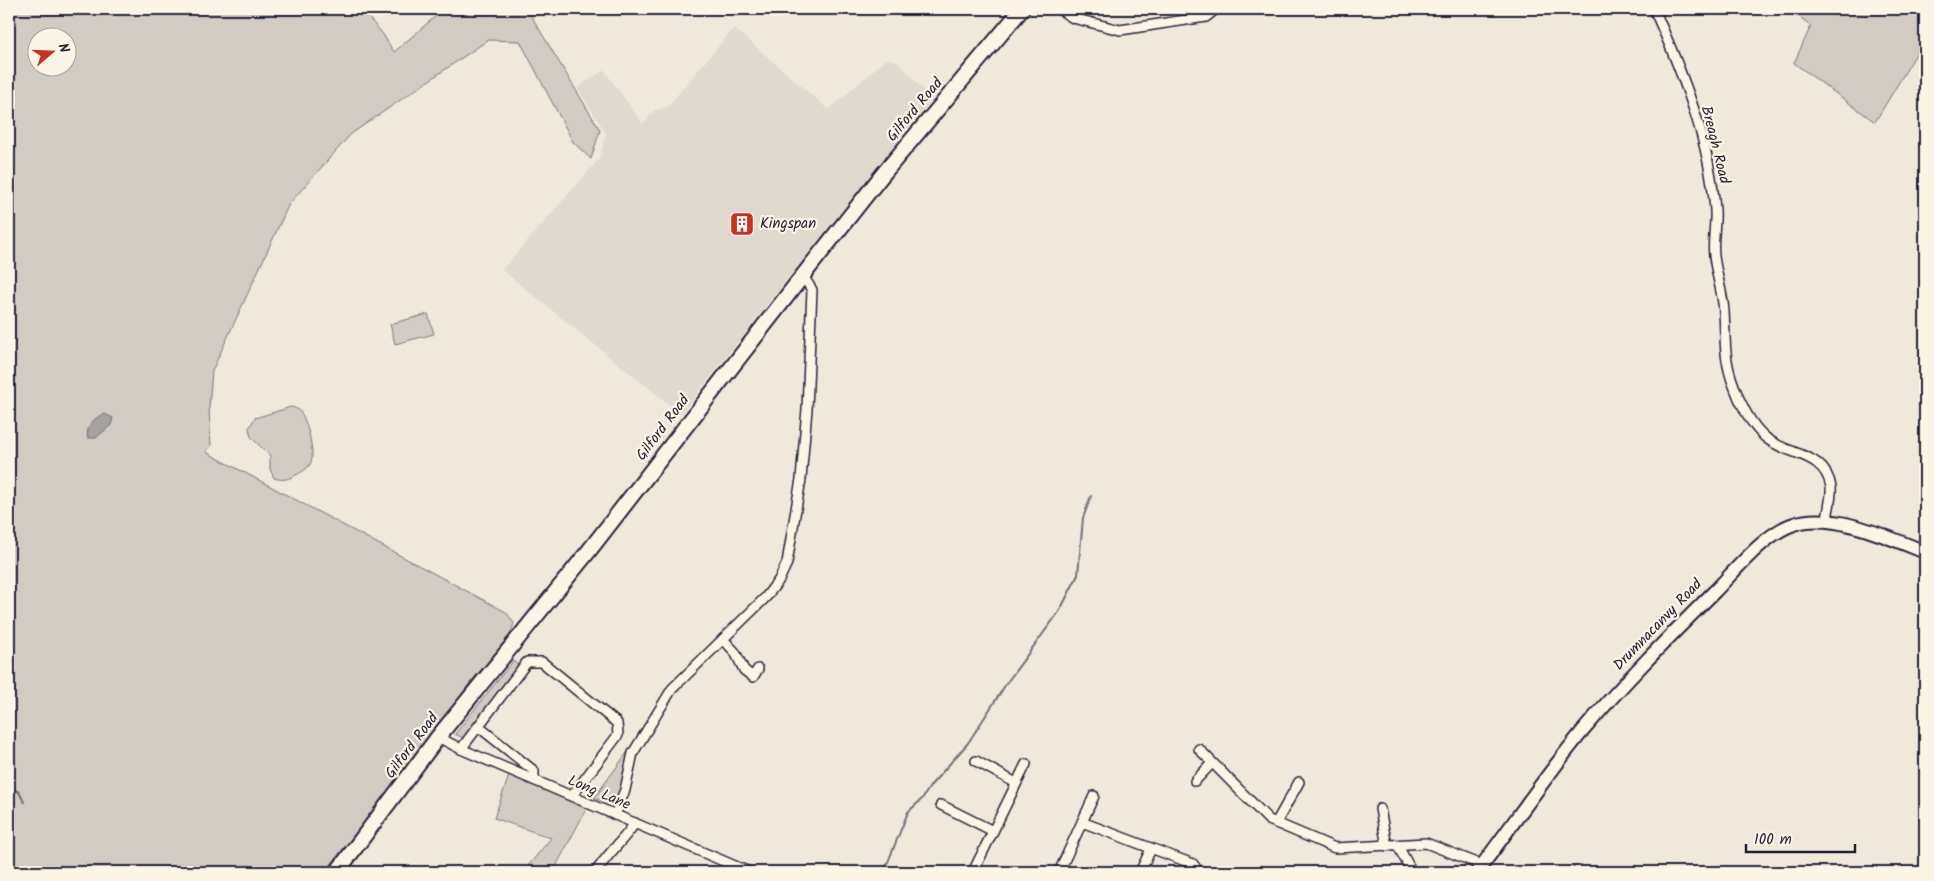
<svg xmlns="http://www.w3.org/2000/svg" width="1934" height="881" viewBox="0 0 1934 881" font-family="Kalam,sans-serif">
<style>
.built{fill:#e0d9cf}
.green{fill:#d1cbc3;stroke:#7a767f;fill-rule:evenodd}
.water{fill:#a6a2a2;stroke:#716f79}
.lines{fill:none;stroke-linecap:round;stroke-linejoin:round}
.stream{stroke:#716f79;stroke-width:2}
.street-casing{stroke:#22223b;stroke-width:12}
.secondary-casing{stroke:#22223b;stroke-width:16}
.primary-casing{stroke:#22223b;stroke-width:18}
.street{stroke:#fcf5e5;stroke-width:9}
.secondary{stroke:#fcf5e5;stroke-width:12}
.primary{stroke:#fcf5e5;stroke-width:14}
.labels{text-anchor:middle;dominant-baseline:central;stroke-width:4.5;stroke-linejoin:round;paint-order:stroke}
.street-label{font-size:15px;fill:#22223b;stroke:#fcf5e5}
.poi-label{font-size:15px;fill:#22223b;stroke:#fcf5e5;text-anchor:start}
</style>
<rect width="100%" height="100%" fill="#efe8db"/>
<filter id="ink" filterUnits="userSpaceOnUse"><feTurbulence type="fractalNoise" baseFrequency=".02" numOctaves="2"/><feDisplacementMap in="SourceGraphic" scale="10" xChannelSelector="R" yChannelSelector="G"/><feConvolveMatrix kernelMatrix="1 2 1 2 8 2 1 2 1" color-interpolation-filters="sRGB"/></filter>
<g filter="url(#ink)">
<!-- built -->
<path class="built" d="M 734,28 L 829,110 L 885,60 L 892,59 L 897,61 L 932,99 L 681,414 L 502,270 L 600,158 L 606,133 L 577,88 L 604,70 L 643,124 L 655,110 L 667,107 Z"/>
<!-- green -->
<g class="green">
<path d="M 9,9 L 361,9 L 382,33 L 394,52 L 444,9 L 527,9 L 600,130 L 591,159 L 573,142 L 520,41 L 488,40 L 351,134 L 289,204 L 212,371 L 209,408 L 211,446 L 206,452 L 506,612 L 514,623 L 510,636 L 469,684 L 444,720 L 325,872 L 9,872 ZM 38,38 L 68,38 L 68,68 L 38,68 Z"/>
<path d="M 1790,9 L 1925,9 L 1925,39 L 1875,122 L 1794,63 L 1811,26 Z"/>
<path d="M 428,314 L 434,334 L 395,344 L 390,324 Z"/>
<path d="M 291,407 C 295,408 299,409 301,413 C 307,421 315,453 311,462 C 309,468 302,472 296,475 C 289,479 283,481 274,478 L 270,469 L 270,456 L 251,437 L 249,428 L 255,418 Z"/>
<path d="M 513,661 L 520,666 L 465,739 L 455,734 Z"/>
<path d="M 629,750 C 629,765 624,799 610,804 L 594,798 Z"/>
<path d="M 511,770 L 589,804 L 553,872 L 523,872 L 551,838 L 494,818 Z"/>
</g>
<!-- water -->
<path class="water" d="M 105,414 L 113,418 L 111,425 L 96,438 L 88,438 C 85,427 94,417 105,414 Z"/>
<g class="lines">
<!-- stream -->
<g class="stream">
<path d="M 9,787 L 19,792 L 24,802"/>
<path d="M 884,872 L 908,812 L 922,799 L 931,785 L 968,743 L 1008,681 L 1059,612 L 1078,575 L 1083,518 L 1091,496"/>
</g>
<defs>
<g id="street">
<path d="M 1059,9 L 1073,18 L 1120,30 L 1206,17 L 1216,9"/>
<path d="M 1654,9 C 1682,72 1710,141 1715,210 C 1716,225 1712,241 1714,256 C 1716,274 1723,293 1724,312 C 1726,341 1723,357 1734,386 C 1740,403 1751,425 1765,437 C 1786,456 1825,451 1831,487 C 1832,497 1828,510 1827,520"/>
<path d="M 723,639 L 735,652 L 744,670 L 753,677 L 758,669"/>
<path d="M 479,727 L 534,771 L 534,780"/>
<path d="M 438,737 L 461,749 L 749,872"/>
<path d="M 461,749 L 527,662 L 542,662 L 617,723 L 618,735 L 572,796"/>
<path d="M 1199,749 L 1269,820 L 1335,848 L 1426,843 L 1482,865"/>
<path d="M 976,761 L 1016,783"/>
<path d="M 1195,781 L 1212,763"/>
<path d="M 941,805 L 993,831"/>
<path d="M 1380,809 L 1387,846"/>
<path d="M 615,815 L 625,790 L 633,753 L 672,689 L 766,597 L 779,580 L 787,563 L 801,479 L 807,409 L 812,290 L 803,276"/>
<path d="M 1082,822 L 1193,864 L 1199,872"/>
<path d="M 1276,823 L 1299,782"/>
<path d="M 1398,846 L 1412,872"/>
<path d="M 596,872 C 607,854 623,841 635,823"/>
<path d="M 973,872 L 1026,764"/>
<path d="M 1059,872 L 1094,796"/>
<path d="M 1140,872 L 1151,849"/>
</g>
<path id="secondary" d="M 1477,872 C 1512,826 1544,778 1581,733 C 1623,683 1668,638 1714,592 C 1735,571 1765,533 1794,524 C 1832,511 1890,538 1925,552"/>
<path id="primary" d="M 337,872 L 438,737 L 588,552 L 808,269 L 883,174 L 1022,9"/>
</defs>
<!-- street casing -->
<use href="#street" class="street-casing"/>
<!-- secondary casing -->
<use href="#secondary" class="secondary-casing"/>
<!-- primary casing -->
<use href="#primary" class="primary-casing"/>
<!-- street -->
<use href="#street" class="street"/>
<!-- secondary -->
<use href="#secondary" class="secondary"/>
<!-- primary -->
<use href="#primary" class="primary"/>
</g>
</g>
<!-- icons -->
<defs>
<symbol id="building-square" viewBox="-11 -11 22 22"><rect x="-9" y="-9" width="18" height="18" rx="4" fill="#c8321e" stroke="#fcf5e5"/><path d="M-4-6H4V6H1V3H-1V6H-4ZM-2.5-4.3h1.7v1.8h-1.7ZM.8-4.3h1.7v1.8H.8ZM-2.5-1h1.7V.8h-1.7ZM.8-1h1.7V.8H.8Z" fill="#fff"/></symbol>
</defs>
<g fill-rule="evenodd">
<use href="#building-square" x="728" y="210" width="28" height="28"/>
</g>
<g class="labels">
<!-- street labels -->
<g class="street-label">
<text transform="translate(915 110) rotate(-50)">Gilford Road</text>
<text transform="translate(1715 145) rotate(76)">Breagh Road</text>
<text transform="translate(663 428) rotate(-53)">Gilford Road</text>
<text transform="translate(1658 625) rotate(-46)">Drumnacanvy Road</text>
<text transform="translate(412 746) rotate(-53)">Gilford Road</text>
<text transform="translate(599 793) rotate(23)">Long Lane</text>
</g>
<!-- poi labels -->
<g class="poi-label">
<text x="760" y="224">Kingspan</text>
</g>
</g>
<!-- margin -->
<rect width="1934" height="881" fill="none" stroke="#fcf5e5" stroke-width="30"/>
<rect x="15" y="15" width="1904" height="851" fill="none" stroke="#22223b" stroke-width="2" filter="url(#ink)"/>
<!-- north arrow -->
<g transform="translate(52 52) rotate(71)"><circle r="24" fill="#fcf5e5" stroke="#a5a1a1"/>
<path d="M0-4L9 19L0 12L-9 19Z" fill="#c8321e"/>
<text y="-8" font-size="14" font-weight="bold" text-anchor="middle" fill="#22223b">N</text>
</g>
<!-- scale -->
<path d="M1746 844v8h109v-8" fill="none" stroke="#22223b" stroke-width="2.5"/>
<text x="1754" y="844" font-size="15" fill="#22223b" stroke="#fcf5e5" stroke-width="4" paint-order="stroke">100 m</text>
</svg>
